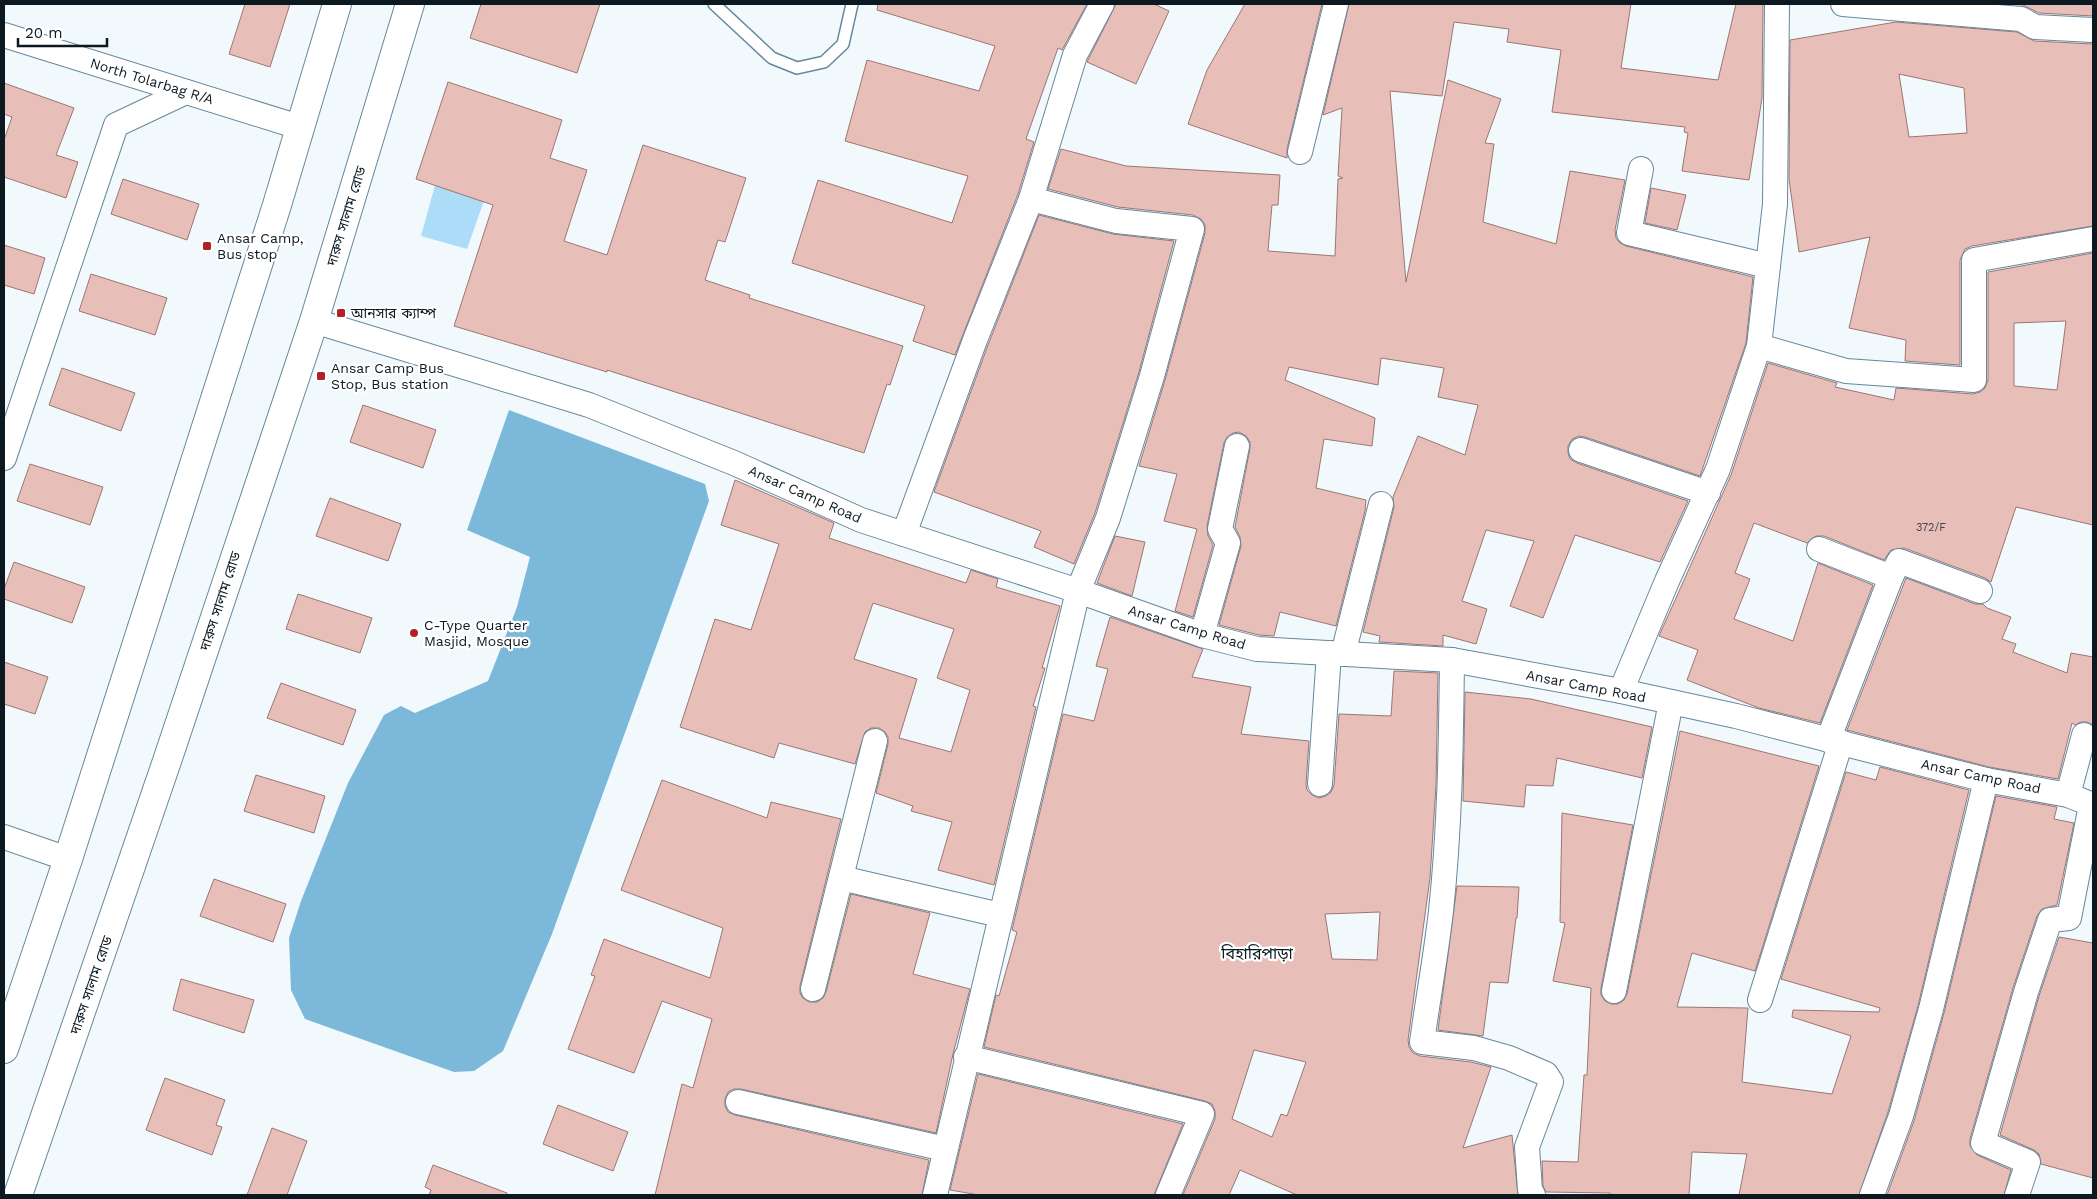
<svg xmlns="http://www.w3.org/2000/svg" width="2097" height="1199" viewBox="0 0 2097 1199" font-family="'Work Sans','Noto Sans Bengali',sans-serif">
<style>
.green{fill:#acdcf7}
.water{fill:#7bb8da}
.building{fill:#e8beb9;stroke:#9c7673;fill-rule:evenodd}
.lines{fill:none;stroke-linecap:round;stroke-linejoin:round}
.lane-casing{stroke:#66889c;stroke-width:14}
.street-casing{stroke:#66889c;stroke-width:26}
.primary-casing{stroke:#66889c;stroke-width:30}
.lane{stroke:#fff;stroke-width:11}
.street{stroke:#fff;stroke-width:24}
.primary{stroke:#fff;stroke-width:28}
.poi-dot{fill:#b22127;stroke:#fff;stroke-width:2}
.labels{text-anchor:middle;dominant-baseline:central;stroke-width:4.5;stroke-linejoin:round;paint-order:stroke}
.number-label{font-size:11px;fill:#434247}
.street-label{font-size:14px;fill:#0c1921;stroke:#fff}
.poi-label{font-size:14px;fill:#0c1921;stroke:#fff;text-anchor:start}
.quarter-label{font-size:16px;fill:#0c1921;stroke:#fff}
</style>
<rect width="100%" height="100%" fill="#f1f9fd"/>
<!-- green -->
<path class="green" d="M 437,178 L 487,192 L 467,249 L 421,236 Z"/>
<!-- water -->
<path class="water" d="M 509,410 L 705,484 L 709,501 L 552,934 L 503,1051 L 474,1071 L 454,1072 L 305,1019 L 291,990 L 289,938 L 301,901 L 348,783 L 384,715 L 401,706 L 415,713 L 488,681 L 517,607 L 530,557 L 467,530 Z"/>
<!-- building -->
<g class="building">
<path d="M 245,4 L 290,4 L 270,67 L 229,54 Z"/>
<path d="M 481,4 L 600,4 L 577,73 L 470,38 Z"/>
<path d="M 878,4 L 1087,4 L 1062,50 L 1058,48 L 1026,139 L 1034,142 L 1018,194 L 955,355 L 913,341 L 925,306 L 792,263 L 818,180 L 952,223 L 968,176 L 845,141 L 867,60 L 979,91 L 995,46 L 877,10 Z"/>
<path d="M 1116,4 L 1154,4 L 1169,11 L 1136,84 L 1087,62 Z"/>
<path d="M 1245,4 L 1322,4 L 1287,149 L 1287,158 L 1188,124 L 1207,70 Z"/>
<path d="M 1349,4 L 1631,4 L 1621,68 L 1718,80 L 1736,4 L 1763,4 L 1762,98 L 1749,180 L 1682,171 L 1688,133 L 1684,132 L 1685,127 L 1552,112 L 1561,50 L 1507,42 L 1509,29 L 1454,22 L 1442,96 L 1390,91 L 1406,282 L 1448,80 L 1501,99 L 1485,143 L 1494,144 L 1483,222 L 1556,244 L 1570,171 L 1625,180 L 1615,230 L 1616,238 L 1620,243 L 1626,246 L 1753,277 L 1746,343 L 1700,476 L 1585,437 L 1579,436 L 1572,439 L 1568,446 L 1568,453 L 1570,459 L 1577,463 L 1688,501 L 1660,562 L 1575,535 L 1543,618 L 1510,606 L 1534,541 L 1486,530 L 1462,601 L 1487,609 L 1476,644 L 1443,635 L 1443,646 L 1380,642 L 1379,642 L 1380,636 L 1363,632 L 1394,507 L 1393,497 L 1418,436 L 1465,455 L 1478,405 L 1438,397 L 1444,368 L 1381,358 L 1378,385 L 1289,367 L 1285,380 L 1375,418 L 1372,446 L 1324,439 L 1316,488 L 1366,500 L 1365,511 L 1336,626 L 1280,612 L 1274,636 L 1259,635 L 1219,625 L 1241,546 L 1240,537 L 1235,527 L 1250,448 L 1250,442 L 1246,436 L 1239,432 L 1233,433 L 1227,437 L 1224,443 L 1207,526 L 1208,536 L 1213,545 L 1193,617 L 1175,611 L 1197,529 L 1164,521 L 1177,474 L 1139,466 L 1165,380 L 1205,233 L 1205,225 L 1201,219 L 1193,215 L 1118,207 L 1048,189 L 1061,149 L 1126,166 L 1280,175 L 1278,205 L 1272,205 L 1268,251 L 1335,256 L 1338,179 L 1343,178 L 1338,176 L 1342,108 L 1323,115 Z"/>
<path d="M 2004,4 L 2093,4 L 2093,16 L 2039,13 L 2023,5 Z"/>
<path d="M 1896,22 L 2017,32 L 2034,41 L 2093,44 L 2093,226 L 1972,246 L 1965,249 L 1960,260 L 1960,365 L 1905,361 L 1906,340 L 1849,328 L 1870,237 L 1799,252 L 1789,179 L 1790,40 ZM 1899,74 L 1964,88 L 1967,133 L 1909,137 Z"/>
<path d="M 448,82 L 562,120 L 550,158 L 587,170 L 564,241 L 607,255 L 643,145 L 746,178 L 725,242 L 718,240 L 705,280 L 750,295 L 749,298 L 903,346 L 890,385 L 887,384 L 864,453 L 607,370 L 607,372 L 454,326 L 493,205 L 416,179 Z"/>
<path d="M 4,83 L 74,108 L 56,155 L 78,162 L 66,198 L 4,177 L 4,140 L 12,117 L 4,114 Z"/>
<path d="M 123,179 L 199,204 L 187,240 L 111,214 Z"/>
<path d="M 1651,188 L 1686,195 L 1677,230 L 1645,223 Z"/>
<path d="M 1039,215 L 1113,234 L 1174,241 L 1139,372 L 1095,513 L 1074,564 L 1034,547 L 1041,531 L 934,492 L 988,345 Z"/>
<path d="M 4,245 L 45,258 L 34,294 L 4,285 Z"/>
<path d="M 2093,253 L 2093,525 L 2016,507 L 1991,582 L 1985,578 L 1904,548 L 1891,550 L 1884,560 L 1824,536 L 1816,536 L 1807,543 L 1754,523 L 1735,573 L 1750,579 L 1734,619 L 1793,641 L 1818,563 L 1873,585 L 1820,723 L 1759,708 L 1687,680 L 1698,650 L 1659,636 L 1731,475 L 1768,363 L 1837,383 L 1835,387 L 1894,400 L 1896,388 L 1973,394 L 1980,392 L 1985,388 L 1988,380 L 1988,272 ZM 2066,321 L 2057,390 L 2014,386 L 2014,323 Z"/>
<path d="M 91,274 L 167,298 L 155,335 L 79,311 Z"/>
<path d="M 62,368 L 135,393 L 121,431 L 49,405 Z"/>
<path d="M 363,405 L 436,430 L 423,468 L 350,442 Z"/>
<path d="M 30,464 L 103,487 L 90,525 L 17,501 Z"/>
<path d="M 735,480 L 834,523 L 829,538 L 966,583 L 971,570 L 998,579 L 996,587 L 1060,606 L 1042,668 L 1045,668 L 1033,706 L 1036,707 L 994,885 L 938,870 L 952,822 L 911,811 L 913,806 L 876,793 L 888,744 L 888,737 L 885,732 L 879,728 L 871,728 L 865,732 L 855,764 L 779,743 L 774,758 L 680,727 L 715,619 L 751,630 L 779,544 L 721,525 ZM 873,603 L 954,629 L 937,678 L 970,690 L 951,752 L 899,738 L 917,679 L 854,659 Z"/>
<path d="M 330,498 L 401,524 L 388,561 L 316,536 Z"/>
<path d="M 1115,536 L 1145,542 L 1132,596 L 1097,583 Z"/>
<path d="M 14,562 L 85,587 L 72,623 L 4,599 L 4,589 Z"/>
<path d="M 1906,578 L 1975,604 L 1983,604 L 1987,608 L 2011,617 L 2002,639 L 2016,644 L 2013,652 L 2067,673 L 2071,653 L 2093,657 L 2093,725 L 2087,722 L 2081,722 L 2075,725 L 2072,723 L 2058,779 L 1989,767 L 1847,730 Z"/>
<path d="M 298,594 L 372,618 L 360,653 L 286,629 Z"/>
<path d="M 1110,617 L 1203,649 L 1192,677 L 1251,687 L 1241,734 L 1309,741 L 1306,784 L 1307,790 L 1312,795 L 1319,798 L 1326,796 L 1331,792 L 1334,785 L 1339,714 L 1391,716 L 1394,671 L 1438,673 L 1436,785 L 1430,878 L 1408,1040 L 1409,1047 L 1413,1053 L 1420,1056 L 1471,1062 L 1491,1067 L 1463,1148 L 1512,1135 L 1518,1195 L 1297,1195 L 1240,1170 L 1229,1195 L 1183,1195 L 1215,1119 L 1215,1111 L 1212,1104 L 1205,1101 L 984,1047 L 996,995 L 999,996 L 1017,932 L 1012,930 L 1063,714 L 1094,721 L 1108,669 L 1096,666 ZM 1380,912 L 1377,960 L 1332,959 L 1325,914 ZM 1254,1050 L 1306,1062 L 1287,1116 L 1281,1114 L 1272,1137 L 1232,1119 Z"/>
<path d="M 4,662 L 48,677 L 35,714 L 4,704 Z"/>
<path d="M 281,683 L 356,710 L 343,745 L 267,718 Z"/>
<path d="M 1465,692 L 1531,699 L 1652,727 L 1642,778 L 1557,758 L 1553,786 L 1526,785 L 1524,807 L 1463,801 Z"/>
<path d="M 1680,731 L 1819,766 L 1755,971 L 1692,953 L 1677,1007 L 1748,1008 L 1742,1082 L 1832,1094 L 1851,1036 L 1792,1017 L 1793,1010 L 1879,1012 L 1880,1008 L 1781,979 L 1846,772 L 1876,780 L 1880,767 L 1969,790 L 1918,1006 L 1888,1112 L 1859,1195 L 1739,1195 L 1747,1154 L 1692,1152 L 1689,1195 L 1610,1195 L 1610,1193 L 1546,1192 L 1543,1186 L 1542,1161 L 1578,1162 L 1584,1075 L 1587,1075 L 1591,988 L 1553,981 L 1565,923 L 1560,922 L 1562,813 L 1633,825 L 1601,988 L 1601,995 L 1605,1001 L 1611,1004 L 1618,1004 L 1624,1000 L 1627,994 Z"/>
<path d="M 256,775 L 325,796 L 314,833 L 244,811 Z"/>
<path d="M 662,780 L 767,818 L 771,802 L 841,819 L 800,986 L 800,993 L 803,998 L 809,1002 L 817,1002 L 823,998 L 826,992 L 851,894 L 930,913 L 913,974 L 970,989 L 953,1054 L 936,1133 L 741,1089 L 734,1089 L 728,1092 L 725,1099 L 725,1106 L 728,1112 L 735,1115 L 929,1160 L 922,1195 L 655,1195 L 682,1084 L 693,1088 L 712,1019 L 662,1001 L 634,1073 L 568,1049 L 595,976 L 591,975 L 604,939 L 710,978 L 723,928 L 621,890 Z"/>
<path d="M 1996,796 L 2057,807 L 2054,819 L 2074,823 L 2057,905 L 2042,909 L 2037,916 L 2013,988 L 1970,1139 L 1970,1146 L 1977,1155 L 2011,1170 L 2004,1195 L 1887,1195 L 1914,1121 L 1944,1013 Z"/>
<path d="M 214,879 L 286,904 L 273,942 L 200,916 Z"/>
<path d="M 1457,886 L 1519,887 L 1517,918 L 1516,918 L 1508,983 L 1490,982 L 1483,1036 L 1438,1030 Z"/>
<path d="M 2059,937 L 2093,943 L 2093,1178 L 2041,1164 L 2039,1154 L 2034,1150 L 2000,1135 L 2039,996 Z"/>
<path d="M 181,979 L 254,1000 L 244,1033 L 173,1010 Z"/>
<path d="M 978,1074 L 1183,1124 L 1154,1195 L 979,1195 L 950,1190 Z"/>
<path d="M 165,1078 L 225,1100 L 216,1125 L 222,1127 L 212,1155 L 146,1130 Z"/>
<path d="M 558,1105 L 628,1132 L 613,1171 L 543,1144 Z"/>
<path d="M 272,1128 L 307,1141 L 287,1195 L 247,1195 Z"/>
<path d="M 433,1165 L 507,1193 L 507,1195 L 429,1195 L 431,1190 L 425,1187 Z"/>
</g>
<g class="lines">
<defs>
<path id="lane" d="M 714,4 L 772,58 L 797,68 L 824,62 L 843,44 L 852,4"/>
<g id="street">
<path d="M 1843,4 L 2021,19 L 2035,27 L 2093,30"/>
<path d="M 4,35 L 299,127"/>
<path d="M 1300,152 L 1336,4"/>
<path d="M 1641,169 L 1629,233 L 1768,266"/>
<path d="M 314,321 L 589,405 L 734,463 L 861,520 L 1078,591 L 1202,635 L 1257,649 L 1452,660 L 1621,691 L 1736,716 L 1986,780 L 2068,795 L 2093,805"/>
<path d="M 1759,346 L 1846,371 L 1974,380 L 1974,260 L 2093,239"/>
<path d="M 1581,450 L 1708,493"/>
<path d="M 4,458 L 116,125 L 186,92"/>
<path d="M 904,534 L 975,340 L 1031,199 L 1075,55 L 1102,4"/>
<path d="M 1819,549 L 1891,577 L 1899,561 L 1980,591"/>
<path d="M 1202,635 L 1228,543 L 1220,529 L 1237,446"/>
<path d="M 1343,654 L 1381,504"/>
<path d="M 1452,660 C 1451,744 1450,827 1441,911 C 1436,955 1428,998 1422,1042 L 1474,1048 L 1509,1058 L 1546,1074 L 1551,1082 L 1527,1147 L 1530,1190 L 1533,1195"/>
<path d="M 1621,691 L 1667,581 L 1718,469 L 1759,346 L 1775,204 L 1777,4"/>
<path d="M 1828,740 L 1891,577"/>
<path d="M 1320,784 L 1329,653"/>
<path d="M 2068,795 L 2084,735"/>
<path d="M 4,837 L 68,859"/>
<path d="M 841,878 L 1000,915"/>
<path d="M 813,989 L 875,741"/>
<path d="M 1614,991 L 1671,702"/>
<path d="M 1760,1000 L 1841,742"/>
<path d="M 966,1057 L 1202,1114 L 1168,1195"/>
<path d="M 738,1102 L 945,1149"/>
<path d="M 935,1195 L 1078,591 L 1108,518 L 1152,376 L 1192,229 L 1116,221 L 1031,199"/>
<path d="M 1872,1195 L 1901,1116 L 1931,1009 L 1986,780"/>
<path d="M 2017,1195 L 2028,1162 L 1983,1143 L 2026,992 L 2050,920 L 2069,918 L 2091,805"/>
</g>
<g id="primary">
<path d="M 4,1049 L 68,859 L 277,205 L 337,4"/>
<path d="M 18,1195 L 167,761 L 314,321 L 410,4"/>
</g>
</defs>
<!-- lane casing -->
<use href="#lane" class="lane-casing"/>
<!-- street casing -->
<use href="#street" class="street-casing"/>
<!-- primary casing -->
<use href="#primary" class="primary-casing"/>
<!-- lane -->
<use href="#lane" class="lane"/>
<!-- street -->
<use href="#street" class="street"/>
<!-- primary -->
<use href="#primary" class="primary"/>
</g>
<!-- markers -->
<g class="poi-dot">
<rect x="202" y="241" width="10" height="10" rx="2.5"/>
<rect x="336" y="308" width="10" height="10" rx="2.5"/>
<rect x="316" y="371" width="10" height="10" rx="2.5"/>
<circle cx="414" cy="633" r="5"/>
</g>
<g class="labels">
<!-- number labels -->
<g class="number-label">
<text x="1931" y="527">372/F</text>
</g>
<!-- street labels -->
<g class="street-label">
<text transform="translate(152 81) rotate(17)">North Tolarbag R/A</text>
<text transform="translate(346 216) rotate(-73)">দারুস সালাম রোড</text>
<text transform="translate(805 494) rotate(24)">Ansar Camp Road</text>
<text transform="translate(220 601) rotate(-72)">দারুস সালাম রোড</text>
<text transform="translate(1187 627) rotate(17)">Ansar Camp Road</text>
<text transform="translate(1586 686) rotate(11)">Ansar Camp Road</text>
<text transform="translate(1981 776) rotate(12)">Ansar Camp Road</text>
<text transform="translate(91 985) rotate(-71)">দারুস সালাম রোড</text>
</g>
<!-- poi labels -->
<g class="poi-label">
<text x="217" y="238">Ansar Camp,<tspan x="217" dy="16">Bus stop</tspan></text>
<text x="351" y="313">আনসার ক্যাম্প</text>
<text x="331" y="368">Ansar Camp Bus<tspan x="331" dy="16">Stop, Bus station</tspan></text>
<text x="424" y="625">C-Type Quarter<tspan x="424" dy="16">Masjid, Mosque</tspan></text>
</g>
<!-- quarter labels -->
<g class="quarter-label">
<text x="1257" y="953">বিহারিপাড়া</text>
</g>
</g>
<!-- border -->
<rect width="2097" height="1199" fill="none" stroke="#0c1921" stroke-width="10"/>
<!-- scale -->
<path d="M18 38v8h89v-8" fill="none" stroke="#0c1921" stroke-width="2.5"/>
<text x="25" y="38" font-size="15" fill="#0c1921" stroke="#ffffff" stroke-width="4" paint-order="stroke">20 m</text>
</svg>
